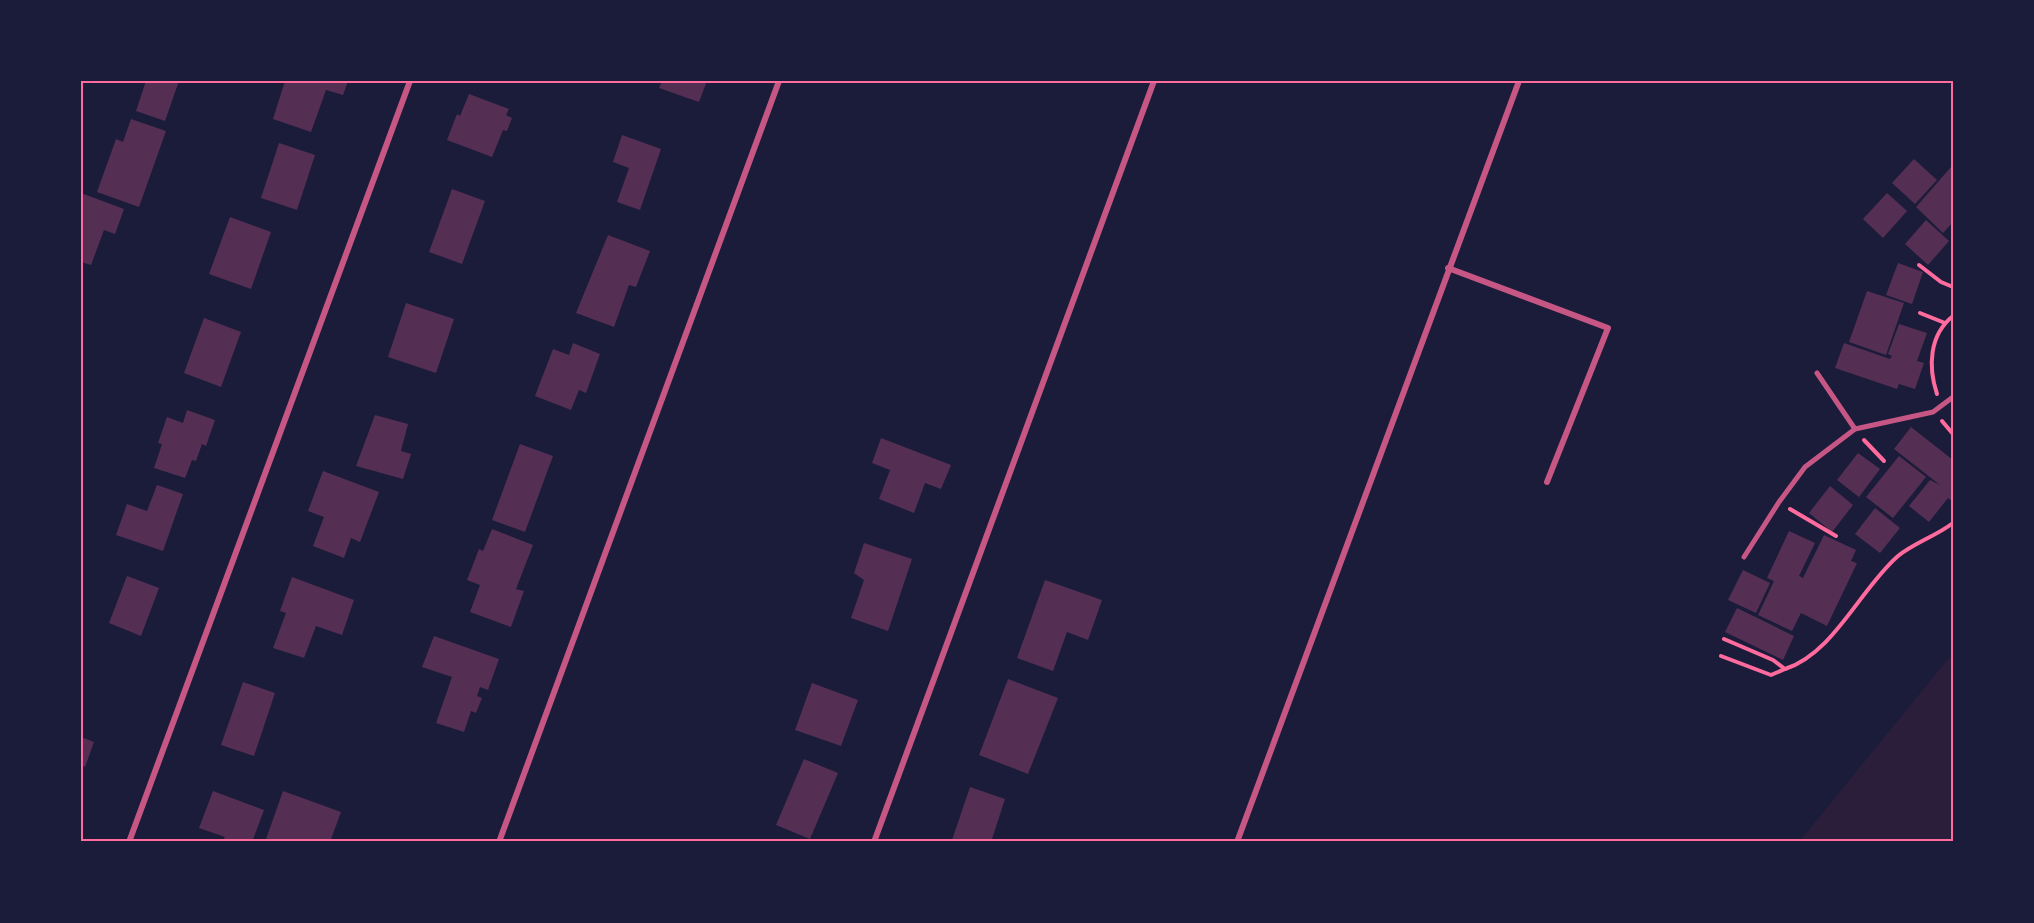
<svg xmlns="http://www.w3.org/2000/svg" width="2034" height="923" viewBox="0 0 2034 923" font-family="Manrope,sans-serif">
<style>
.green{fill:#2a1e3b}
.building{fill:#542f53}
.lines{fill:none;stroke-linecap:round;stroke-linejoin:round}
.path{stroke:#ff6b9d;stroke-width:4}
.pedestrian{stroke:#c65784;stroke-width:5}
.minor{stroke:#c65784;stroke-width:6}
.neatline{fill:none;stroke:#ff6b9d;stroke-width:2}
</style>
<rect width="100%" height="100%" fill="#1b1b3a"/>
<!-- green -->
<path class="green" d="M 1953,656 L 1953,842 L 1799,842 L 1948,659 Z"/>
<!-- building -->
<g class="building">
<path d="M 146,81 L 179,81 L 165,121 L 136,111 Z"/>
<path d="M 285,81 L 348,81 L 343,95 L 326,90 L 311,132 L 273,119 Z"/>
<path d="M 662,81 L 707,81 L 699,102 L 659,88 Z"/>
<path d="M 469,94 L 509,109 L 506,115 L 512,118 L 507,131 L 503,130 L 492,157 L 447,140 L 457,114 L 460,116 Z"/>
<path d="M 131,119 L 166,131 L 139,207 L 97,192 L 116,139 L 123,142 Z"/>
<path d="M 622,135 L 661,149 L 640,210 L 617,202 L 629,168 L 613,162 Z"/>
<path d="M 279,143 L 315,155 L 297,210 L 261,198 Z"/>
<path d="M 1914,159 L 1937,180 L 1915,204 L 1892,183 Z"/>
<path d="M 1951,167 L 1953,222 L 1943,233 L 1916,207 Z"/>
<path d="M 452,189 L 485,201 L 462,264 L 429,252 Z"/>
<path d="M 81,193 L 124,209 L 115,234 L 104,230 L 91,265 L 81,262 Z"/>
<path d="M 1887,193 L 1907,211 L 1883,238 L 1863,219 Z"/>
<path d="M 230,217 L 271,232 L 251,289 L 209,274 Z"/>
<path d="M 1926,220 L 1949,241 L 1928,265 L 1905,244 Z"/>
<path d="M 608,235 L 650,251 L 636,287 L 629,285 L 614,327 L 576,313 Z"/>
<path d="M 1898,263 L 1923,272 L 1912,304 L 1886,295 Z"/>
<path d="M 1867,291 L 1904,303 L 1886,355 L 1849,342 Z"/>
<path d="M 406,303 L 454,319 L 436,373 L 388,357 Z"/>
<path d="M 204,318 L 241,332 L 221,387 L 184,373 Z"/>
<path d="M 1899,324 L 1927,333 L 1917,361 L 1924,363 L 1915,389 L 1899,384 L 1897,389 L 1835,368 L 1844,343 L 1890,359 L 1892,356 L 1888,354 Z"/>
<path d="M 573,343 L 600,354 L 586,393 L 579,390 L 571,410 L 535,396 L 553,349 L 569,355 Z"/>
<path d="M 187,410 L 215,420 L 206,446 L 202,444 L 196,461 L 192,460 L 185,478 L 154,468 L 162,444 L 158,443 L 167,417 L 183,423 Z"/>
<path d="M 375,415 L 408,424 L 401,451 L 411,454 L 403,479 L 356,466 Z"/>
<path d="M 1911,427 L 1953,460 L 1953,502 L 1948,498 L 1929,522 L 1909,506 L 1930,480 L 1940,485 L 1894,449 Z"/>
<path d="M 881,438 L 951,465 L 941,489 L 925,483 L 914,513 L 879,499 L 890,470 L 872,463 Z"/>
<path d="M 520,444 L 553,456 L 525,532 L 492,520 Z"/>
<path d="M 1858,453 L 1880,469 L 1859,497 L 1837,480 Z"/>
<path d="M 1899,456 L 1926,477 L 1893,518 L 1866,497 Z"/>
<path d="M 323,471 L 379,492 L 360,542 L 351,538 L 344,558 L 313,546 L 324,517 L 308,511 Z"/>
<path d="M 157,485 L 183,494 L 163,551 L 116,535 L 127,504 L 147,511 Z"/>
<path d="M 1830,486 L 1853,505 L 1832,532 L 1809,513 Z"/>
<path d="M 1875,508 L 1900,528 L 1880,553 L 1855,534 Z"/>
<path d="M 492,529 L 533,545 L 516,589 L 524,591 L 511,627 L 470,612 L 480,585 L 467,580 L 479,549 L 483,551 Z"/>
<path d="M 1789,531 L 1815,543 L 1799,576 L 1803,578 L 1824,535 L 1856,550 L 1851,561 L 1857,563 L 1827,626 L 1801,613 L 1792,631 L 1758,615 L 1774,581 L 1767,578 Z"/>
<path d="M 864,543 L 912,559 L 888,631 L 851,618 L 864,580 L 854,573 Z"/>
<path d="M 1743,570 L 1770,583 L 1756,613 L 1728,600 Z"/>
<path d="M 127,576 L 159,588 L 141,636 L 109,623 Z"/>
<path d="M 292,577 L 354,600 L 342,635 L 316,626 L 304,658 L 273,648 L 286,613 L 280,611 Z"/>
<path d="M 1045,580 L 1102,600 L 1088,640 L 1067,632 L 1053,671 L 1017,658 Z"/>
<path d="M 1737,608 L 1794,636 L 1783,660 L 1725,632 Z"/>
<path d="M 434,636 L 499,659 L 488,690 L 480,687 L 477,696 L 482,698 L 476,713 L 471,711 L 464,732 L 436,723 L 452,677 L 422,667 Z"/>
<path d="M 1008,679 L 1058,698 L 1028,774 L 979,755 Z"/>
<path d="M 243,682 L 275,693 L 254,756 L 221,745 Z"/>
<path d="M 812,683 L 858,700 L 841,746 L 795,730 Z"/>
<path d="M 81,737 L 94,742 L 85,767 L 81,765 Z"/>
<path d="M 804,759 L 838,773 L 810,839 L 776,825 Z"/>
<path d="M 970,787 L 1005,799 L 991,842 L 952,840 Z"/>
<path d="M 213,791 L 264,810 L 252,842 L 228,842 L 223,840 L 225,837 L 199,828 Z"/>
<path d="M 283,791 L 341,812 L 330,842 L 265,842 Z"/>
</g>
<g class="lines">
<!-- path -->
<g class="path">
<path d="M 1919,265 L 1941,282 L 1953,287"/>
<path d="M 1920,313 L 1945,323"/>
<path d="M 1937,394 C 1928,367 1929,335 1953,316"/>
<path d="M 1942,421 L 1953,434"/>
<path d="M 1864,440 L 1884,461"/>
<path d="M 1790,509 L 1836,536"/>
<path d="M 1724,639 L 1773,660 L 1785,669 C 1834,653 1860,589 1898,556 C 1914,543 1936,536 1953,523"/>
<path d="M 1721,656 L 1771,675 L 1785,669"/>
</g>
<!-- pedestrian -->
<g class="pedestrian">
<path d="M 1817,373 L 1855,429"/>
<path d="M 1744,557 L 1779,502 L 1805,467 L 1855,429 L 1933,412 L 1953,397"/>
</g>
<!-- minor -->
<g class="minor">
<path d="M 1448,268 L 1608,328 L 1547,482"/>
<path d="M 129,842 L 410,81"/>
<path d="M 499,842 L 779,81"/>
<path d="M 874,842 L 1154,81"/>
<path d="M 1237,842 L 1519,81"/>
</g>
</g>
<!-- border -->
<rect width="2034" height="923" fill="none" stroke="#1b1b3a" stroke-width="165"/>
<rect x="82" y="82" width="1870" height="758" class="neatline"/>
</svg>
